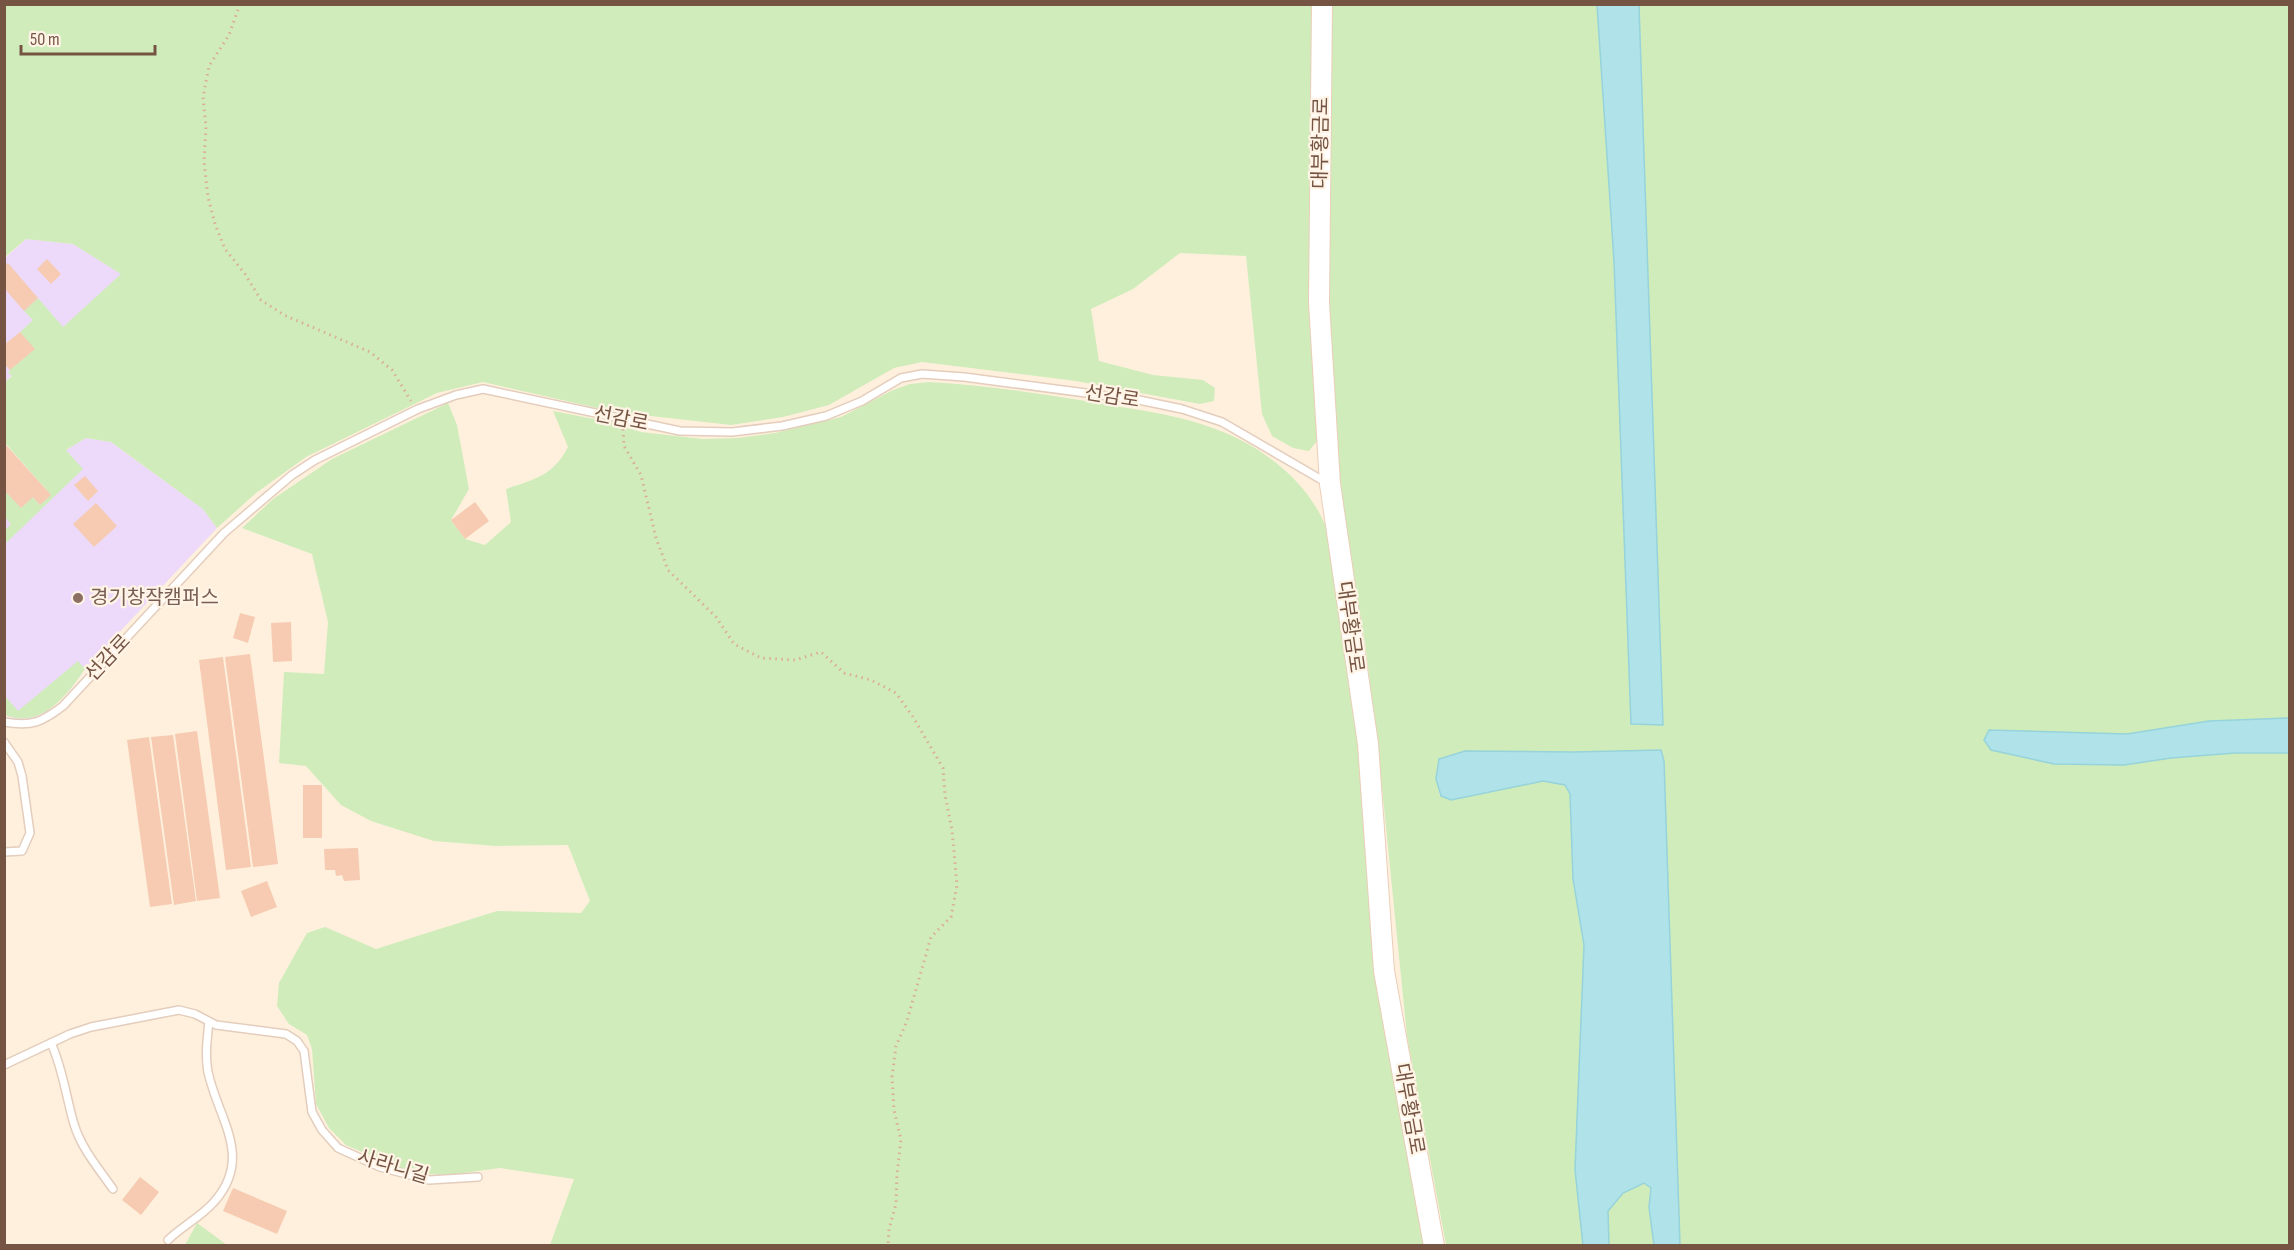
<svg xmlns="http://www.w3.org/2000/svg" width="2294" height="1250" viewBox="0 0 2294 1250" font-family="'Sofia Sans Condensed','Noto Sans KR',sans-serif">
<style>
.education{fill:#eddafa}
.green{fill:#d0ecbb}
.water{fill:#b0e2e9;stroke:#96d3db;stroke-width:1.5}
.building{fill:#f6cbb2}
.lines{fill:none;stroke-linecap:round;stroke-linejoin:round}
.lane-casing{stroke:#e4cdbc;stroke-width:10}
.secondary-casing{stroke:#eaceb8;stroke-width:22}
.path{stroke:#daae96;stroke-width:3;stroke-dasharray:1.5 4.5;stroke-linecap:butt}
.lane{stroke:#fff;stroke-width:7}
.secondary{stroke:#fff;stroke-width:20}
.education-dot{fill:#8d6e63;stroke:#fff4e5;stroke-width:2}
.labels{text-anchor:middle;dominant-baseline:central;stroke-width:4.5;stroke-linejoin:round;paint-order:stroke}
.street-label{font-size:20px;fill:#755444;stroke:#fff4e5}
.education-label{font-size:20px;fill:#785e54;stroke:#fff4e5;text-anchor:start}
</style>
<rect width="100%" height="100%" fill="#fef0dd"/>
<!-- education -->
<g class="education">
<path d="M 26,239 L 73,244 L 122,274 L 63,328 L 24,310 L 33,320 L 35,349 L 8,372 L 12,375 L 5,382 L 5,258 Z"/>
<path d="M 86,438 L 111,442 L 203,509 L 217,528 L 85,669 L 69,691 L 46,712 L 31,718 L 17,719 L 5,715 L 4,443 L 51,495 L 66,450 Z"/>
</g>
<!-- green -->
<g class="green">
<path d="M 5,5 L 1312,5 L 1310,167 L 1317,441 L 1309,451 L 1293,448 L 1272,436 L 1262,414 L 1246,256 L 1180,253 L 1133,289 L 1091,309 L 1099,361 L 1153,375 L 1203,380 L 1215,388 L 1214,401 L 1200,404 L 1076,381 L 922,362 L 894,368 L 829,405 L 783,417 L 731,425 L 615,412 L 483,382 L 437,393 L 306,457 L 256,493 L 217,528 L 203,509 L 111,442 L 86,438 L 66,450 L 83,469 L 5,544 L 5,530 L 11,524 L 5,517 L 4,490 L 21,508 L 33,497 L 40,505 L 51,495 L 5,443 L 5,382 L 12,376 L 8,372 L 34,349 L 20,332 L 33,320 L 24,311 L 38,298 L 63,327 L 121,274 L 73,244 L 26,239 L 5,257 Z"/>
<path d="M 1330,5 L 1597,5 L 1614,261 L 1631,723 L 1663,725 L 1639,5 L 2289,5 L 2289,718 L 2209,721 L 2127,734 L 1990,730 L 1991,750 L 2054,764 L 2124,765 L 2170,758 L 2235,753 L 2289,753 L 2289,1245 L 1680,1245 L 1664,761 L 1661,750 L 1574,752 L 1436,779 L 1440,796 L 1451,800 L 1543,781 L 1565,785 L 1570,794 L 1573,879 L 1584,945 L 1575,1170 L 1583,1245 L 1446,1245 L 1407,1036 L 1378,748 L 1365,643 L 1345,528 L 1334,438 L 1326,297 Z"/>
<path d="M 929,382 C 984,385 1038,393 1092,402 C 1130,409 1170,413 1207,426 C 1257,442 1309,480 1327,530 L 1353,692 L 1425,1245 L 550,1245 L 574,1179 L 500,1168 L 449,1175 L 425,1174 L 397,1167 L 346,1145 L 329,1128 L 316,1104 L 312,1049 L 307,1035 L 289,1024 L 277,1006 L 279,983 L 307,933 L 325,927 L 376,949 L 497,911 L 581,913 L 590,901 L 568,845 L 496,846 L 434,841 L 371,821 L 341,805 L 306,766 L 279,763 L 284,672 L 324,674 L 328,622 L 312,554 L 242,528 L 273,499 L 332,459 L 448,403 L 457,425 L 469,489 L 451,520 L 465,539 L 485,545 L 511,522 L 506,489 C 535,479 553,476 568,447 L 553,411 L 610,422 L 641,432 L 703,439 L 738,438 L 775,433 L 841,417 L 893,390 L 910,384 Z"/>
<path d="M 78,661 L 85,669 C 66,696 42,729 5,715 L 5,696 L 18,711 Z"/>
<path d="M 1644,1183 L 1651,1188 L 1649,1207 L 1654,1245 L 1609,1245 L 1608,1211 L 1623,1193 Z"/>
<path d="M 197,1223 L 227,1245 L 185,1245 Z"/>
</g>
<!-- water -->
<g class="water">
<path d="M 1597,5 L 1639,5 L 1663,725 L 1631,724 L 1614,261 Z"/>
<path d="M 2289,718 L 2289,753 L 2235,753 L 2171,758 L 2124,765 L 2054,764 L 1991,750 L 1984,740 L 1989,730 L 2127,734 L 2209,721 Z"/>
<path d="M 1661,750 L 1664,761 L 1680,1245 L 1654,1245 L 1649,1207 L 1651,1188 L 1644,1183 L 1623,1193 L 1608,1211 L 1609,1245 L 1583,1245 L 1575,1170 L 1584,945 L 1573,879 L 1570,794 L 1565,785 L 1543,781 L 1451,800 L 1441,796 L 1436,779 L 1439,759 L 1465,751 L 1574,752 Z"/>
</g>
<!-- building -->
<g class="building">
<path d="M 47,259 L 61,274 L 51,284 L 37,269 Z"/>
<path d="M 8,263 L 38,298 L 24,311 L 4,288 L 4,266 Z"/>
<path d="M 20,332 L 35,349 L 10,370 L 4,364 L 4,345 Z"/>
<path d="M 4,443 L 51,495 L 40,505 L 33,497 L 21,508 L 4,490 Z"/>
<path d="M 85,476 L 98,491 L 88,501 L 74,485 Z"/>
<path d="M 475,502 L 489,521 L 465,539 L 451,520 Z"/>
<path d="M 96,503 L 117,526 L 94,547 L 73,524 Z"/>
<path d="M 240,613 L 255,617 L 248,643 L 233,638 Z"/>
<path d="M 291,622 L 292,661 L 273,662 L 271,623 Z"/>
<path d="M 250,654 L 278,864 L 253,867 L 225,657 Z"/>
<path d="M 223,657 L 251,867 L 226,870 L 199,660 Z"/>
<path d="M 197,731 L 220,898 L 197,901 L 175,734 Z"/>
<path d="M 173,735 L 196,901 L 174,905 L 151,737 Z"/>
<path d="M 149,737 L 172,904 L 150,907 L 127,740 Z"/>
<rect x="303" y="785" width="19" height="53"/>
<path d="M 358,848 L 360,880 L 344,881 L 342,875 L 336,876 L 335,870 L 325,870 L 324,849 Z"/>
<path d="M 267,881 L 277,907 L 251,917 L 241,891 Z"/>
<path d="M 140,1177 L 159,1192 L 141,1215 L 122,1200 Z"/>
<path d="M 233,1188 L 287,1211 L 277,1234 L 223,1211 Z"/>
</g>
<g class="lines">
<defs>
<g id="lane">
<path d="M 4,722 C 32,727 42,722 63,706 L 224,533 L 292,475 L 315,460 L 418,409 L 456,395 L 483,389 L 680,431 L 732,432 L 782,426 L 826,416 L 862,401 L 901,378 L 922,374 L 964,377 L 1139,400 L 1182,409 L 1222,422 L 1327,483"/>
<path d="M 4,742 L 18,762 L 22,776 L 30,833 L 22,851 L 4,852"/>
<path d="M 51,1043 C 63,1069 66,1097 74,1124 C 81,1148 99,1169 113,1189"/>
<path d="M 4,1065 L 70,1034 L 91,1027 L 179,1010 L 195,1014 L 216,1025 L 286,1034 L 297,1041 L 304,1051 L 312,1112 L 322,1130 L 338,1148 L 380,1167 L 429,1180 L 478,1177"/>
<path d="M 168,1240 C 182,1226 201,1217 214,1202 C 254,1157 218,1119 208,1072 C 205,1056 207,1039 209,1022"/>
</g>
<path id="secondary" d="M 1322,4 L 1319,303 L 1330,484 L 1368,744 L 1384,971 L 1434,1246"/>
</defs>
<!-- lane casing -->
<use href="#lane" class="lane-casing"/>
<!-- secondary casing -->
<use href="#secondary" class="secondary-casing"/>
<!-- path -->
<g class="path">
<path d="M 240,4 L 229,35 L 209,66 L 203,97 L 206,127 L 204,162 L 208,197 L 215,224 L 225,249 L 245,274 L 261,300 L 284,315 L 370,352 L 392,370 L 411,401"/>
<path d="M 623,429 L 624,446 L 641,475 L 656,538 L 668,570 L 716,617 L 734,644 L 761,658 L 795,660 L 821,652 L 844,673 L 871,680 L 896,693 L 913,717 L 943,768 L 945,795 L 952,830 L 957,885 L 951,917 L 931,937 L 907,1021 L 896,1046 L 892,1077 L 894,1110 L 901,1140 L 897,1174 L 896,1204 L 889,1229 L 888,1246"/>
</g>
<!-- lane -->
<use href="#lane" class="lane"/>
<!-- secondary -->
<use href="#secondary" class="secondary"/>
</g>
<!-- markers -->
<circle class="education-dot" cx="78" cy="598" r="6"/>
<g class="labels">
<!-- street labels -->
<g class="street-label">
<text transform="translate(1321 143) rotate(-89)">대부황금로</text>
<text transform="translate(1112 397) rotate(9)">선감로</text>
<text transform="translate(621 419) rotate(11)">선감로</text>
<text transform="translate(1350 627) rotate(82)">대부황금로</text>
<text transform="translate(108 658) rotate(-47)">선감로</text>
<text transform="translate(1409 1109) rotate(80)">대부황금로</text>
<text transform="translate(393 1167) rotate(17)">사라니길</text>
</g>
<!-- education labels -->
<g class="education-label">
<text x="90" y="598">경기창작캠퍼스</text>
</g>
</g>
<!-- border -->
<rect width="2294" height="1250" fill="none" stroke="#755444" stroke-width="12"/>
<!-- scale -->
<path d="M21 45v9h134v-9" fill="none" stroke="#755444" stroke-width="3"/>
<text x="30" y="45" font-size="18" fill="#755444" stroke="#fff4e5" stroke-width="4.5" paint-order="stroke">50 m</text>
</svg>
